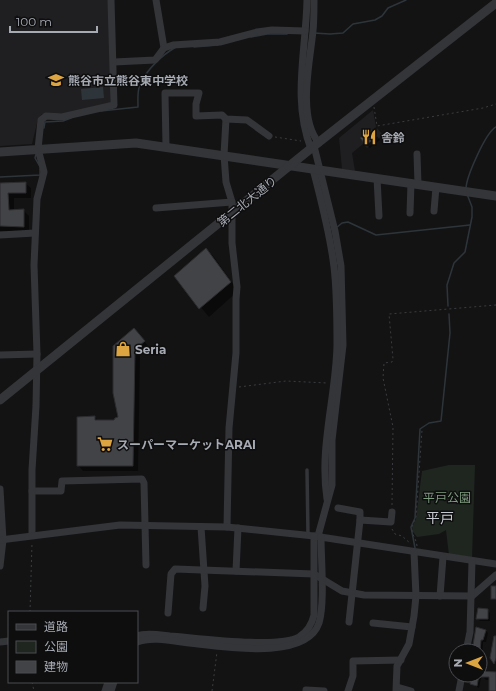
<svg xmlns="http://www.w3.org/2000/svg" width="496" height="691" viewBox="0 0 496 691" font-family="Montserrat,'Noto Sans JP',sans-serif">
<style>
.built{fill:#1f1f21}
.green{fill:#1f2620}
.water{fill:#2d353b}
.shadow{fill:#0007}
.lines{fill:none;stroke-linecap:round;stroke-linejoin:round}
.stream{stroke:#2d353b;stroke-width:1.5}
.building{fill:#424347;stroke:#2d2d30}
.path{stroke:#3a3c3f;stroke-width:1;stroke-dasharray:2 3;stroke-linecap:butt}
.service{stroke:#343539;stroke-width:3.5}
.minor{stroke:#343539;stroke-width:7}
.tertiary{stroke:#343539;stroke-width:9}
.labels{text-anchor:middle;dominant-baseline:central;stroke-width:3;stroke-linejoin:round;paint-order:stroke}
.poi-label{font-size:12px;font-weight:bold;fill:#a6aab3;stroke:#0e0e0f;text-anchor:start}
.street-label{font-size:12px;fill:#a6aab3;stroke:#0e0e0f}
.park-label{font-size:12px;fill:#7f9c80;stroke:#0e0e0f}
.quarter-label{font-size:14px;fill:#c6c9d0;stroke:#0e0e0f}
</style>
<rect width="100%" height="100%" fill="#131314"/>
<!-- built -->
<g class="built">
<path d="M 0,0 L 110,0 L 112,47 L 110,104 L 61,117 L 42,114 L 38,119 L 32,144 L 0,146 Z"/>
<path d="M 373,110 L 376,127 L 383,135 L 367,148 L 363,144 L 352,153 L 355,171 L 342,169 L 339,138 Z"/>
</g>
<!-- green -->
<path class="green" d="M 449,465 L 475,465 L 472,558 L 449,555 L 446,530 L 439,534 L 417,537 L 413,532 L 412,527 L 416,519 L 422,471 Z"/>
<!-- water -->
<path class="water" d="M 103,87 L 104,98 L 82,100 L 81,89 Z"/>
<!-- shadow -->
<g class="shadow">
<path d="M 376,135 L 380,140 L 370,148 L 366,144 Z"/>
<path d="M 25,183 L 31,188 L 31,198 L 14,198 L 14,210 L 23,210 L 29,216 L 29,232 L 0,231 L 0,184 Z"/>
<path d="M 206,249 L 214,257 L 238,291 L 209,317 L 175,276 Z"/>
<path d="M 139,335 L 149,347 L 140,355 L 138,471 L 83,471 L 78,465 L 95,417 L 98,421 L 115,421 L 120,418 L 114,393 Z"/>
<path d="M 487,610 L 490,613 L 490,621 L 480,621 L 477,618 Z"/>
<path d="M 486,631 L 488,633 L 486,642 L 483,642 L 482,661 L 480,660 L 480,651 L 473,651 Z"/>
<path d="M 496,673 L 496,691 L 490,691 L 490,680 L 486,680 L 483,677 Z"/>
<path d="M 472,675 L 479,675 L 481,678 L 479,688 L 472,684 Z"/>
</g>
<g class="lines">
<!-- stream -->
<g class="stream">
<path d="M 314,33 L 330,34 L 343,33 L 353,24 L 375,20 L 382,16 L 388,8 L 406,0"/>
<path d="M 251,37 L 267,34 L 287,34"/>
<path d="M 194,47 L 218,45"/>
<path d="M 101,111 L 138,107 C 138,100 137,91 140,85 C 146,70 162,55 176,47"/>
<path d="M 44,128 L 45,122 L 63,121 L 71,118"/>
<path d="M 36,154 L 35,158 L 39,165"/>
<path d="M 0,177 L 40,175 L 40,169"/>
<path d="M 466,189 C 466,177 486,132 496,127"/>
<path d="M 336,228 L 342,223 L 348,222 L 376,235 L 470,225"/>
<path d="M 448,306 L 447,285 L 454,263 L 465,252 L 472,217 L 472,207 L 467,194"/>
<path d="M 415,548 L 411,527 L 415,518 L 420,429 L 429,423 L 441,421 L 450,333 L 449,314"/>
</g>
</g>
<!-- building -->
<g class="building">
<path d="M 372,130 L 377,136 L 366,145 L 360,138 Z"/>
<path d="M 26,182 L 26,193 L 8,193 L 9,210 L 24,209 L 24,227 L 0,226 L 0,183 Z"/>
<path d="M 206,248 L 231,282 L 199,309 L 174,276 Z"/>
<path d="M 134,328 L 145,341 L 135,349 L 133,466 L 77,466 L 77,417 L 95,416 L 95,420 L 114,420 L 115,418 L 118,417 L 113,393 L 113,346 Z"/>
<rect x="491" y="586" width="5" height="13"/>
<path d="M 478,608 L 488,609 L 488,619 L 476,619 Z"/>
<path d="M 476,627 L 486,630 L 483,640 L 481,640 L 480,651 L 472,651 Z"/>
<path d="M 494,636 L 496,636 L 496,658 L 494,664 L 490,658 Z"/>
<path d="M 480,671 L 496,672 L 496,691 L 489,691 L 489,677 L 480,677 Z"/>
<path d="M 471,675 L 479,675 L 477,686 L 470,684 Z"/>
</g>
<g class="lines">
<!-- path -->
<g class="path">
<path d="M 374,107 L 377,126 L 483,108 L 496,104"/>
<path d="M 275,137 L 301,141"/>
<path d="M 239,387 L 286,381 L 327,383"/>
<path d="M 392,505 L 393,427 L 383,378 L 384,363 L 392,362 L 393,359 L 389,314 L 496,305"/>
<path d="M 392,529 L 395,534 L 402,536 L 411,544"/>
<path d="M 417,546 C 416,538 412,535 412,530 C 411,525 415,521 416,517 L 422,430"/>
<path d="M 30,612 L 32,543"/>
<path d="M 32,682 L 34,691"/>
<path d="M 212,691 L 217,652"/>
</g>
<!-- service -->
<path class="service" d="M 307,470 L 308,535"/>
<!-- minor -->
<g class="minor">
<path d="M 156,0 L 164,48"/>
<path d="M 307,0 C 306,51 292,100 311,149"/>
<path d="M 314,0 C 314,10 314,21 313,31 C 310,61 297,118 319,143"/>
<path d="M 114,62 L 155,60 L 164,48 L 173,45 L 220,42 L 257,32 L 272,30 L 305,31"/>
<path d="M 226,119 L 224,155 L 226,182 L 232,202 L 232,243 L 237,287 L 236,299 L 236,353 L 229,428 L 227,527"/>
<path d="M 166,146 L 165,93 L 199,93 L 196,104 L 196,116 L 222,115 L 226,119 L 247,120 L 269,136"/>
<path d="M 314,146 L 335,231 L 341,266 L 343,345 L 332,440 L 332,485 L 318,536"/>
<path d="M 417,154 L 418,184"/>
<path d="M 313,169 C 321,201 330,233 334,267 C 337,292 337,320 337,345 C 336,397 319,447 327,499"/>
<path d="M 377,178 L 379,216"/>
<path d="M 156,208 L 232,202"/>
<path d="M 434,211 L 436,187"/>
<path d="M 410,213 L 411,183"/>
<path d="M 0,235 L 35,233"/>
<path d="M 0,355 L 37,354"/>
<path d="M 0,489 L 3,540 L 0,566"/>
<path d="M 32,491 L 61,491 L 62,481 L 142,479 L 144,483 L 146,565"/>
<path d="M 338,508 L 360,512 L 360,520"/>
<path d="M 201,527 L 205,586 L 203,608"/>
<path d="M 32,535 L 32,470 L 36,406 L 37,354 L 34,265 L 37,199 L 44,172 L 38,149 L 41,120 L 46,116 L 62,117 L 114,105 L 111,0"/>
<path d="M 0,540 L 120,525 L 227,527 L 314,536 L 496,564"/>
<path d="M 236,571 L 238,528"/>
<path d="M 440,596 L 443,557"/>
<path d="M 168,613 L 171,574 L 175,569 L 314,574 L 342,591 L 364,595 L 472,596 L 496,575"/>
<path d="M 349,622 L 360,520 L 391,522 L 392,512"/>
<path d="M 373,623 L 412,627"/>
<path d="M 137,636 C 146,632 161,635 170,636 C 197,638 278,649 299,637 C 307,632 312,624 314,615 L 314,536"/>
<path d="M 0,642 L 9,641"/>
<path d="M 137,642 C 152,636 173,641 189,643 C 220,646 306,662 319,623 C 325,603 321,559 321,537"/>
<path d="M 466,651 L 470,632 L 472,561"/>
<path d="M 397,687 L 411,691"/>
<path d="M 306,690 L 324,691"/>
<path d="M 105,691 L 108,682"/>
<path d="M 111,691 L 114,682"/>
<path d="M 348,691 L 353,676 L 353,661 L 401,660"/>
<path d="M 396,691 L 397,666 L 409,644 L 414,616 L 416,596 L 414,552"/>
<path d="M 459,691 L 462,675"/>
</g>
<!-- tertiary -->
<g class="tertiary">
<path d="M 0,152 L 136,143 L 496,196"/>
<path d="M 0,400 L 314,146 L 496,3"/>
</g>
</g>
<!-- icons -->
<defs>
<symbol id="school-bare" viewBox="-9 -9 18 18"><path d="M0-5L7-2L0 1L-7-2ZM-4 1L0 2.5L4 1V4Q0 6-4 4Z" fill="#dda442" stroke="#0e0e0f" stroke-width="2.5" paint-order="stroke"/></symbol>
<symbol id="restaurant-bare" viewBox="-9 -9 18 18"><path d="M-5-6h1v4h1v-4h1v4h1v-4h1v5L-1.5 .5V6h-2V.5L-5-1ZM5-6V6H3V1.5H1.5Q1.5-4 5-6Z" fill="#dda442" stroke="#0e0e0f" stroke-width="2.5" paint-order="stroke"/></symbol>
<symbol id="shop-bare" viewBox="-9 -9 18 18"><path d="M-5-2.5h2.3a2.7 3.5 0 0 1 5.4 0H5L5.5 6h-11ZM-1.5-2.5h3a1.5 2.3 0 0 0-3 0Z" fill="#dda442" stroke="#0e0e0f" stroke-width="2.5" paint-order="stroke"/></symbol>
<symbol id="supermarket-bare" viewBox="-9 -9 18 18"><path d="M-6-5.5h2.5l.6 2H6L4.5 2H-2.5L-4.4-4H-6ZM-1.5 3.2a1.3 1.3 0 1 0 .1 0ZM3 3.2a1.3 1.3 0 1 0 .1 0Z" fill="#dda442" stroke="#0e0e0f" stroke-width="2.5" paint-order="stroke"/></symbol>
</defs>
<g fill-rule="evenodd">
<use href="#school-bare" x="45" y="69" width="22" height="22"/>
<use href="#restaurant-bare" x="358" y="126" width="22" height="22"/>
<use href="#shop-bare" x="112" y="338" width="22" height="22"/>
<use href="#supermarket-bare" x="94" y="433" width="22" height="22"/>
</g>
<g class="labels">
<!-- poi labels -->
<g class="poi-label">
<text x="68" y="80">熊谷市立熊谷東中学校</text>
<text x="381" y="137">舎鈴</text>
<text x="135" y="349">Seria</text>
<text x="117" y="444">スーパーマーケットARAI</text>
</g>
<!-- street labels -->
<g class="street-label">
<text transform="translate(247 201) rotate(-39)">第二北大通り</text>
</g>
<!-- park labels -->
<g class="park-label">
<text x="447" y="497">平戸公園</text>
</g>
<!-- quarter labels -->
<g class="quarter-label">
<text x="440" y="518">平戸</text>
</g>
</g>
<!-- legend -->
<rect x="8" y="611" width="130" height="72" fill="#0e0e0f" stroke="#4b4c51"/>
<rect x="16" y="624" width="20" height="6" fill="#343539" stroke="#4b4c51"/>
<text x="44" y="631" font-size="12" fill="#a6aab3">道路</text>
<rect x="16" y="641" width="20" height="12" fill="#1f2620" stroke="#4b4c51"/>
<text x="44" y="651" font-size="12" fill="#a6aab3">公園</text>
<rect x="16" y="661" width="20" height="12" fill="#424347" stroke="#4b4c51"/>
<text x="44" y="671" font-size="12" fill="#a6aab3">建物</text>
<!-- north arrow -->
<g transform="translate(468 663) rotate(270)"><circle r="19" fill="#0e0e0f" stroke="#4b4c51"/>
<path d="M0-3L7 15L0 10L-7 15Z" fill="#dda442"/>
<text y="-6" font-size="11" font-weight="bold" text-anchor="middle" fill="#a6aab3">N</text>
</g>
<!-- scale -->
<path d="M10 26v6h87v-6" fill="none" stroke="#a6aab3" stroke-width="2"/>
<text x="16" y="26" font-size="12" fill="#a6aab3" stroke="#0e0e0f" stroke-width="3" paint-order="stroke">100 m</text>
</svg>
